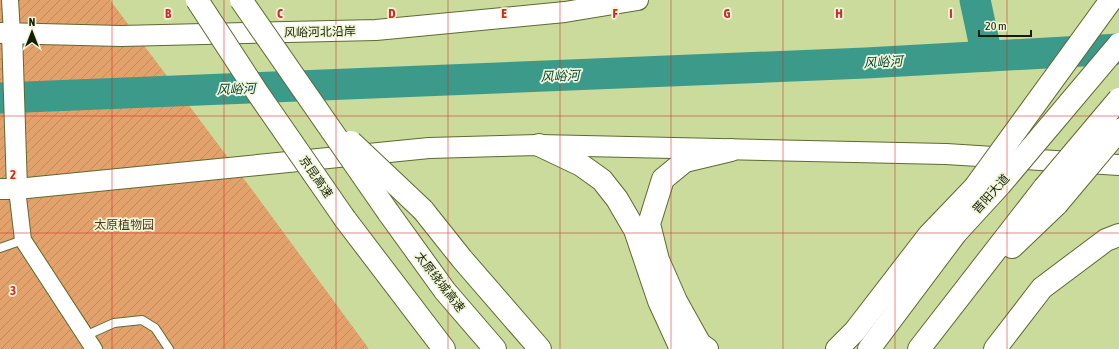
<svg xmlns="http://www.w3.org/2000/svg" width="1119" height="349" viewBox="0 0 1119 349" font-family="'Asap Condensed','Noto Sans SC',sans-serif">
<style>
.garden{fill:url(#garden-furrows)}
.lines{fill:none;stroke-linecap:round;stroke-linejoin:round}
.river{stroke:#3b9a8a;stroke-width:31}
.service-casing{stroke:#5d6a2f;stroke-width:10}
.minor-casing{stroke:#5d6a2f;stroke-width:18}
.tertiary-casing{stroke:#5d6a2f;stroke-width:22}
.trunk-casing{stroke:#5d6a2f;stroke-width:24}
.motorway-casing{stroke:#5d6a2f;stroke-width:24}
.service{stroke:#fff;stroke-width:8}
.minor{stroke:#fff;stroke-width:16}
.tertiary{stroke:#fff;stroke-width:20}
.trunk{stroke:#fff;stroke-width:22}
.motorway{stroke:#fff;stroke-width:22}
.trunk-bridge-casing{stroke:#5d6a2f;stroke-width:24;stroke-linecap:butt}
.motorway-bridge-casing{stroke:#5d6a2f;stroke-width:24;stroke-linecap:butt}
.trunk-bridge{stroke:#fff;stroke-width:22}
.motorway-bridge{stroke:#fff;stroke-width:22}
.grid{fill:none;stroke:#d62828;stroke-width:1;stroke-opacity:0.55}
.labels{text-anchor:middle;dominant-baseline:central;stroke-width:3.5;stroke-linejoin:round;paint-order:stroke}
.street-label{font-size:12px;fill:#171c04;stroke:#eff7d8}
.park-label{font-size:12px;fill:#53351c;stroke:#eff7d8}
.water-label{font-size:13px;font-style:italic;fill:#064138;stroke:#eff7d8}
.grid-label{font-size:13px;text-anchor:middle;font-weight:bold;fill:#d62828;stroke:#eff7d8;stroke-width:3.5;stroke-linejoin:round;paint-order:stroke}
</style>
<defs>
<pattern id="garden-furrows" width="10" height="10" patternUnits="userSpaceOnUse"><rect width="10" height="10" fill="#e3a26c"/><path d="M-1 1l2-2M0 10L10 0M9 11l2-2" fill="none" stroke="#c28b5c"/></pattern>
</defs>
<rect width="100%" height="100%" fill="#cadb9c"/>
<!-- garden -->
<path class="garden" d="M 0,0 L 110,0 L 256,195 L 369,349 L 0,349 Z"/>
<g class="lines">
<!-- river -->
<g class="river">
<path d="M 975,0 L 987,56"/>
<path d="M 0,98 L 866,63 L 1119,49"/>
</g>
<defs>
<g id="service">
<path d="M 0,248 L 23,240"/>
<path d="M 85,336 L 114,323 L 142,320 L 155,328 L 169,349"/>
</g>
<g id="minor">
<path d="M 10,0 L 12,33"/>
<path d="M 17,189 L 23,240 L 94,349"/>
</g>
<g id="tertiary">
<path d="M 0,33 L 121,36 L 376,30 L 565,12 L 638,0"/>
<path d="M 12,33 L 17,189"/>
<path d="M 0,189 L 17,189 L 429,148 L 539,145 L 946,154 L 1119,165"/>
</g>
<g id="trunk">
<path d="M 539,145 L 581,165 L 602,180 L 617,199 L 635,230 L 659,301 L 681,349"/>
<path d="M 1012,247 L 1057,204"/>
<path d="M 707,349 L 700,344 L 676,301 L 658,260 L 649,224 L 663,179 L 685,161 L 731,150"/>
<path d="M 837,349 L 855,331 L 929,235 L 975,187"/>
<path d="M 869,349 L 956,233 L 1000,185"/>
<path d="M 919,349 L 1044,188"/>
<path d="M 995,349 L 1042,288 L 1106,240 L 1119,235"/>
</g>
<g id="motorway">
<path d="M 423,210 L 462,259 L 540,349"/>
<path d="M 388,212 L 445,291 L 495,349"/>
<path d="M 345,219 L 444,349"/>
</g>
</defs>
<!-- service casing -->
<use href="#service" class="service-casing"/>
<!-- minor casing -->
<use href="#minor" class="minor-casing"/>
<!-- tertiary casing -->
<use href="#tertiary" class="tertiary-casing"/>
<!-- trunk casing -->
<use href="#trunk" class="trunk-casing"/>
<!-- motorway casing -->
<use href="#motorway" class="motorway-casing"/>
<!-- service -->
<use href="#service" class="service"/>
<!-- minor -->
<use href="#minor" class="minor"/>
<!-- tertiary -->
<use href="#tertiary" class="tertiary"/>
<!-- trunk -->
<use href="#trunk" class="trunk"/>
<!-- motorway -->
<use href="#motorway" class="motorway"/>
<defs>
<g id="trunk-bridge">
<path d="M 1000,185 L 1119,44"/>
<path d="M 975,187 L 1111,0"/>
<path d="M 1044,188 L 1119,99"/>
<path d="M 1057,204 L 1119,130"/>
</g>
<g id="motorway-bridge">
<path d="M 197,0 L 257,92 L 345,219"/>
<path d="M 241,0 L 388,212"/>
<path d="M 351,142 L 423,210"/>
</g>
</defs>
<!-- trunk-bridge casing -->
<use href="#trunk-bridge" class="trunk-bridge-casing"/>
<!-- motorway-bridge casing -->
<use href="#motorway-bridge" class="motorway-bridge-casing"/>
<!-- trunk-bridge -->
<use href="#trunk-bridge" class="trunk-bridge"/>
<!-- motorway-bridge -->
<use href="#motorway-bridge" class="motorway-bridge"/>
</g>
<!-- grid -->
<path class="grid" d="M 112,0 L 112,349M 224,0 L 224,349M 336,0 L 336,349M 448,0 L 448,349M 560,0 L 560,349M 671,0 L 671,349M 783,0 L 783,349M 895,0 L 895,349M 1007,0 L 1007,349M 0,116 L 1119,116M 0,233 L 1119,233"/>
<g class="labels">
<!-- street labels -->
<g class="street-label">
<text transform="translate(320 32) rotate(-1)">风峪河北沿岸</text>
<text transform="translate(316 177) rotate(55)">京昆高速</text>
<text transform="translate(991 194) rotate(-48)">晋阳大道</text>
<text transform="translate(440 282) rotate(52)">太原绕城高速</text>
</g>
<!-- park labels -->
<g class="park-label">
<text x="124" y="225">太原植物园</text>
</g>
<!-- water labels -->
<g class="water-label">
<text transform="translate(883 62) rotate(-3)">风峪河</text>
<text transform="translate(560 76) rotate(-2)">风峪河</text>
<text transform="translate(236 89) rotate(-2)">风峪河</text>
</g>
</g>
<g class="grid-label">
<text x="168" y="18">B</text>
<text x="280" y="18">C</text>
<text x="392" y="18">D</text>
<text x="504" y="18">E</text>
<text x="615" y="18">F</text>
<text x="727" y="18">G</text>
<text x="839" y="18">H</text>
<text x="951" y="18">I</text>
<text x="13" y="179">2</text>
<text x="13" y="295">3</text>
</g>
<!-- north arrow -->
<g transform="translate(32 32)" stroke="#eff7d8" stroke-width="3" paint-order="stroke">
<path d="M0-3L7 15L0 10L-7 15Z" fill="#171c04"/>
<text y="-6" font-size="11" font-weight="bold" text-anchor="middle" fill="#171c04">N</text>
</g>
<!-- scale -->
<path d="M979 30v6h52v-6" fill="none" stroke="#171c04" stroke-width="2"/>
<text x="985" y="30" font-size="12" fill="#171c04" stroke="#eff7d8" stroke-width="3" paint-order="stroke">20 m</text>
</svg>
